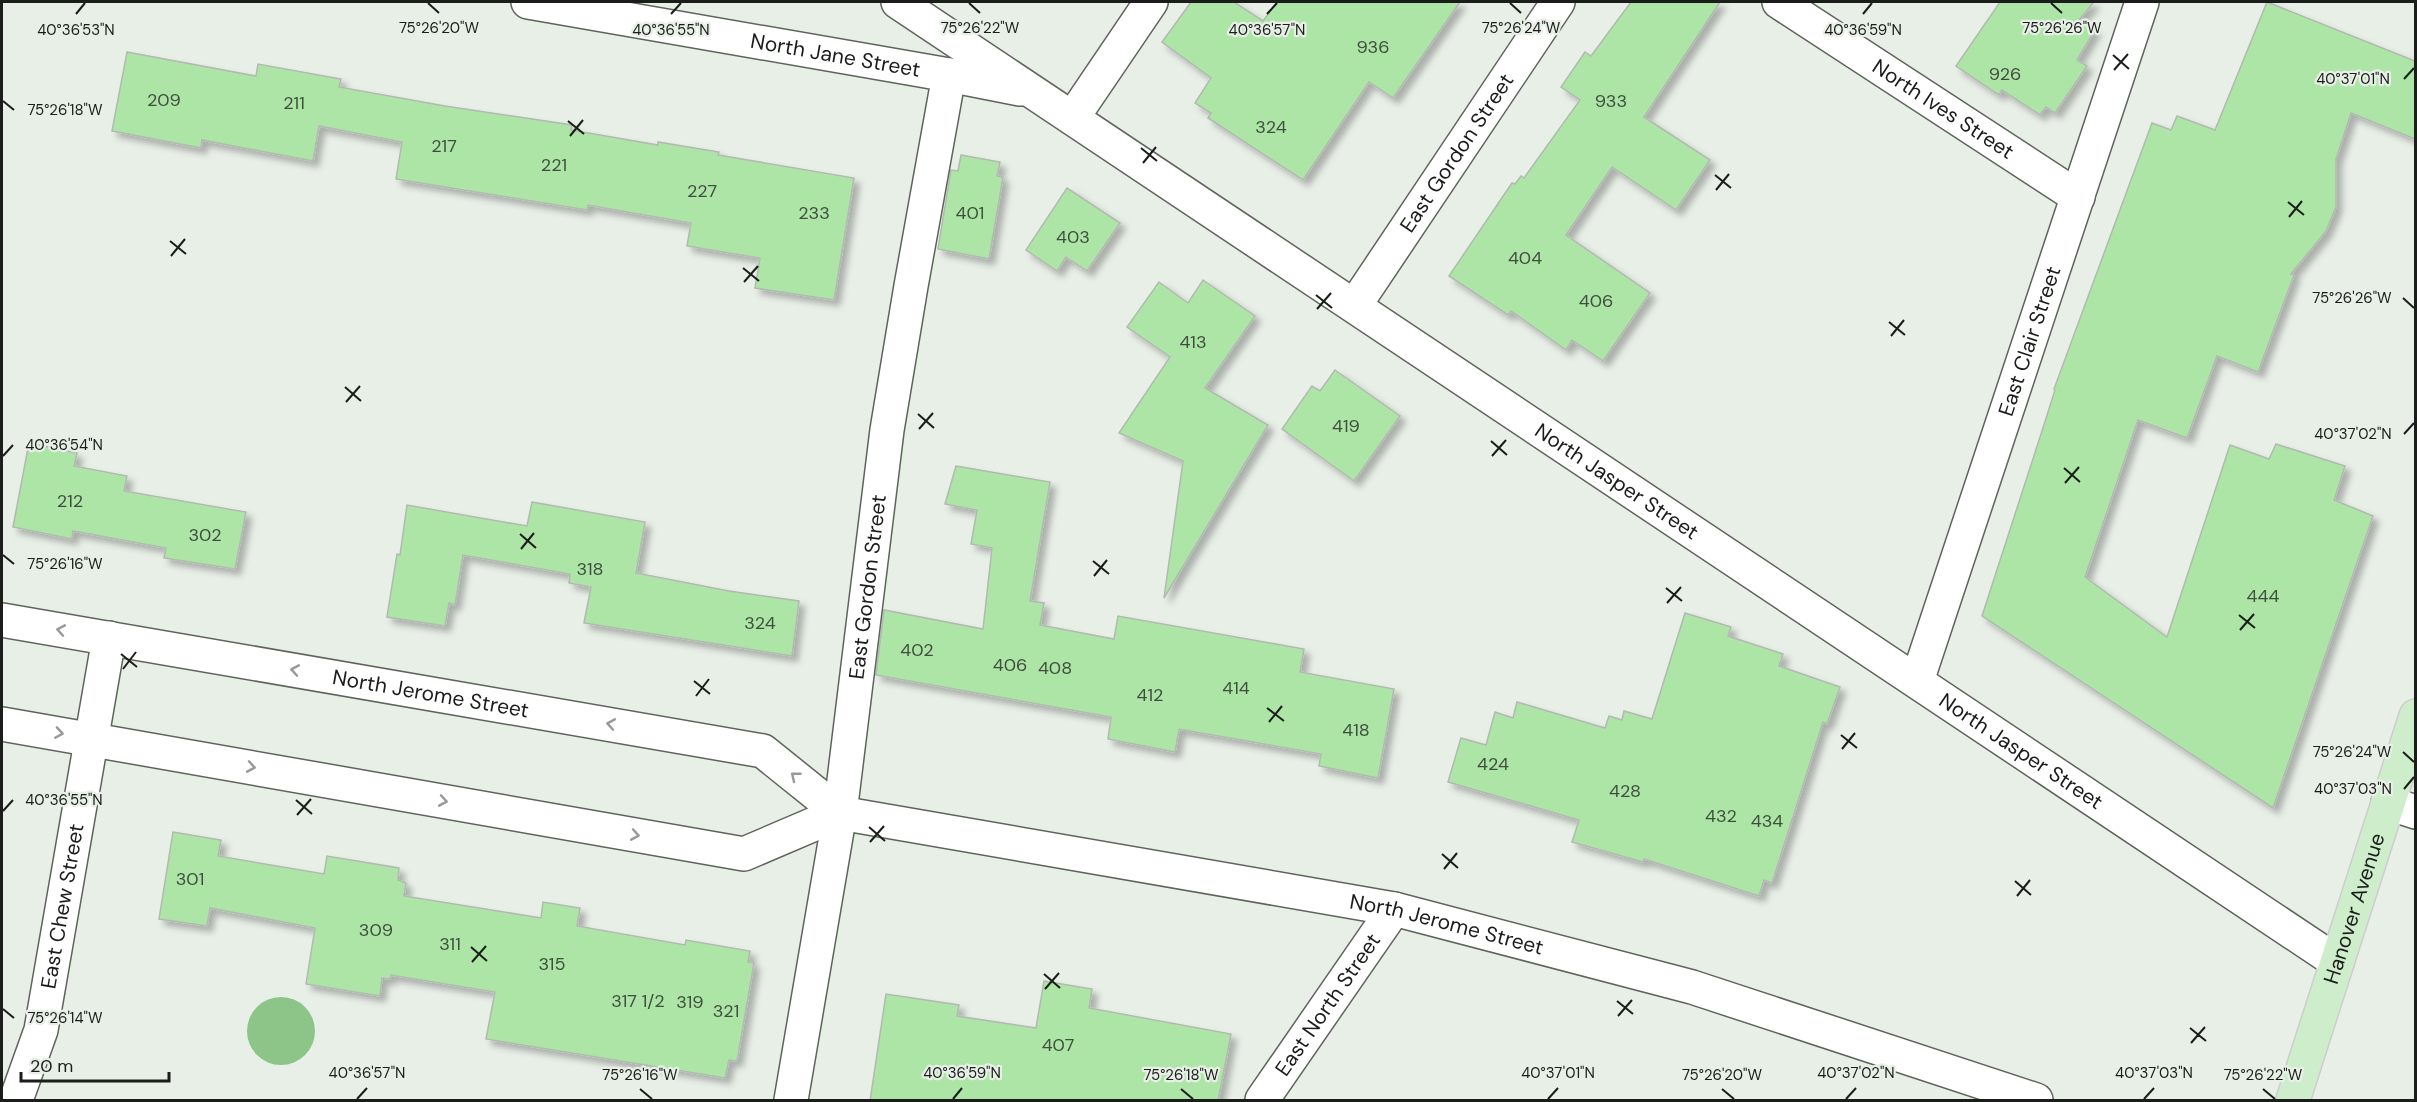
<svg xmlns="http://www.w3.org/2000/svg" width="2417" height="1102" viewBox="0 0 2417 1102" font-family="'DM Sans',sans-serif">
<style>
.water{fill:#8dc488}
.building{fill:#ade5a7;stroke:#b2b9b1;stroke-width:1.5;filter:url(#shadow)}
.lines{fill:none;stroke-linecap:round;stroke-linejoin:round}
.street-casing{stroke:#5e645d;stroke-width:36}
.primary-casing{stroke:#cdcdcd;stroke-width:36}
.street{stroke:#fff;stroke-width:33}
.primary{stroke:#ceeecb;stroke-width:33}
.oneway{stroke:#989998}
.ticks{fill:none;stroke:#1a1d1a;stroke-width:2}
.labels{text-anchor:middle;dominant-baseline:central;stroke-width:4.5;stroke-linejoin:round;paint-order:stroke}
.number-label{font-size:18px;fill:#3f4f3d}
.street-label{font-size:21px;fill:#1a1d1a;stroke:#e8efe7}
.ticks-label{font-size:15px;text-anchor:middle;fill:#1a1d1a;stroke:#e8efe7;stroke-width:4.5;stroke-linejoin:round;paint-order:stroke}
</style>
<defs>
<filter id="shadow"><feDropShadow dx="5.5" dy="5.5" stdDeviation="3" flood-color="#0004"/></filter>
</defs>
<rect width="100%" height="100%" fill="#e8efe7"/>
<!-- water -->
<circle class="water" cx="281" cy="1031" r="34"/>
<!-- building -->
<g class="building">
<path d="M 1191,2 L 1234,2 L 1263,21 L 1277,2 L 1460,2 L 1393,98 L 1369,82 L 1303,180 L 1208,118 L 1211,113 L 1195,103 L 1211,78 L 1162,42 Z"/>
<path d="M 1631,2 L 1720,2 L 1644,117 L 1710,160 L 1676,210 L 1612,167 L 1566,235 L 1650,293 L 1603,361 L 1572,340 L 1566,350 L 1511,311 L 1508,315 L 1449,276 L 1512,183 L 1515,184 L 1521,176 L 1524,178 L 1580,100 L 1561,87 L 1585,52 L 1591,56 Z"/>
<path d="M 2000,2 L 2094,2 L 2079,20 L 2095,30 L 2077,60 L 2087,66 L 2055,113 L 2046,107 L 2040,115 L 2002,90 L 1999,95 L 1956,66 Z"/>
<path d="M 2267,2 L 2415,61 L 2415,139 L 2351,113 L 2336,159 L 2336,207 L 2326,231 L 2291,274 L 2294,275 L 2258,372 L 2217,356 L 2187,438 L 2138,420 L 2085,577 L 2167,637 L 2230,445 L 2269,459 L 2276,444 L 2345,466 L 2334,500 L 2373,516 L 2273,808 L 1982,616 L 2041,434 L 2055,390 L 2054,389 L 2152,123 L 2171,130 L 2177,116 L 2215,130 Z"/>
<path d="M 127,52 L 256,76 L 258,64 L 341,79 L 339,87 L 445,106 L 572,125 L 571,130 L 658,145 L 658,142 L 719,152 L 718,155 L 854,178 L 834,300 L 755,288 L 760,258 L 687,246 L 691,223 L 588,205 L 587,210 L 396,179 L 402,142 L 319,126 L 313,161 L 202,140 L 201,148 L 112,131 Z"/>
<path d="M 961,155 L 1000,162 L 997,176 L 1003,177 L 989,259 L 938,249 L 951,170 L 958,171 Z"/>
<path d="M 1067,188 L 1120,223 L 1087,271 L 1066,257 L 1057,271 L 1026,250 Z"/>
<path d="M 1203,280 L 1255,316 L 1205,388 L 1268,425 L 1164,598 L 1183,461 L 1119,433 L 1170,357 L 1127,327 L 1159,282 L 1188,303 Z"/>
<path d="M 1335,370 L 1400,416 L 1354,481 L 1282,429 L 1312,386 L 1320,391 Z"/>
<path d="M 29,443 L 77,453 L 74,466 L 127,476 L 124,491 L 246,512 L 235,569 L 164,558 L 166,548 L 73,531 L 72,539 L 13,527 Z"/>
<path d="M 956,466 L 1050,482 L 1030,601 L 1044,603 L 1040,625 L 1114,639 L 1118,616 L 1304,649 L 1300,672 L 1394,689 L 1378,778 L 1319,766 L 1321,754 L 1179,729 L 1175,752 L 1108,739 L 1111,717 L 876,675 L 884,610 L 983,629 L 992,548 L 971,544 L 977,510 L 945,504 Z"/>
<path d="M 532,502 L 645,522 L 636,573 L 729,591 L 799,601 L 792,656 L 584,623 L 591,587 L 569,583 L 570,574 L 463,555 L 455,605 L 449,603 L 445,626 L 387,617 L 397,554 L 400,555 L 407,505 L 527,526 Z"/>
<path d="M 1685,613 L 1731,627 L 1728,636 L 1783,654 L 1779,666 L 1840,687 L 1827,724 L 1823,722 L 1772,883 L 1764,880 L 1759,896 L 1644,859 L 1643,862 L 1572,842 L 1579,820 L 1448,782 L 1461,738 L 1486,745 L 1495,712 L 1513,718 L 1517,702 L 1605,728 L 1609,716 L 1622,720 L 1624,711 L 1652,719 Z"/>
<path d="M 173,832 L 221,840 L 218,856 L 324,874 L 327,856 L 399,868 L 398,880 L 406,883 L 404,896 L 541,918 L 543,902 L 580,908 L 577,926 L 685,945 L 686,940 L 750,951 L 748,962 L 754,963 L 737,1061 L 729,1060 L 725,1078 L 486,1039 L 495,992 L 391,975 L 390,979 L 382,978 L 380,996 L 306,984 L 315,928 L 210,908 L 207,926 L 159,919 Z"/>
<path d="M 1044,981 L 1092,989 L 1089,1008 L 1231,1034 L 1218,1101 L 870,1101 L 886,994 L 959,1005 L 957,1016 L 1036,1028 Z"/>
</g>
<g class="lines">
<defs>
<g id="street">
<path id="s1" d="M 528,2 L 949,75 L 1020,89"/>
<path id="s2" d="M 898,2 L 2337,962"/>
<path id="s3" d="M 1779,2 L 2078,197"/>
<path d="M 1073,117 L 1151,2"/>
<path id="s4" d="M 1355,305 L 1558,2"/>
<path id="s5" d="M 2,620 L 763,751 L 840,813 L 1394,909 L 1692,987 L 2036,1100"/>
<path id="s6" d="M 1917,681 L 2142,2"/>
<path d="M 2,724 L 744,854 L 840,813"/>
<path d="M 2388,803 L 2416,812"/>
<path id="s7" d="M 16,1100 L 41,1030 L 109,638"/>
<path id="s8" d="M 791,1100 L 840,813 L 887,430 L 911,286 L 949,75"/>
<path id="s9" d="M 1262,1100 L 1394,909"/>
</g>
<g id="primary">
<path id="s10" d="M 2293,1100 L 2416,716"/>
</g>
</defs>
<!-- street casing -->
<use href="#street" class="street-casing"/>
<!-- primary casing -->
<use href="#primary" class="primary-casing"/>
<!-- street -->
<use href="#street" class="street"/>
<!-- primary -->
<use href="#primary" class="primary"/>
</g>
<!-- one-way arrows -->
<defs><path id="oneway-chevron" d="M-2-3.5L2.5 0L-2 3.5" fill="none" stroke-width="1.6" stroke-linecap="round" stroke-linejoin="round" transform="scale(1.5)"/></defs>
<g class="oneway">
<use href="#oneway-chevron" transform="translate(61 630) rotate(-170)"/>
<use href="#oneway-chevron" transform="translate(295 670) rotate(-170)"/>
<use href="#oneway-chevron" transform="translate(611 724) rotate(-170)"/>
<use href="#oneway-chevron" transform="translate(59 733) rotate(9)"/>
<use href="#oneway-chevron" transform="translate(251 767) rotate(10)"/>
<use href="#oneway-chevron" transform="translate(795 776) rotate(-141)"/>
<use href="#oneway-chevron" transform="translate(443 801) rotate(10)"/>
<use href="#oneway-chevron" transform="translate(635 835) rotate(10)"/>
</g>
<!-- ticks -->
<path class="ticks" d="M 428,3 L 439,13M 969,3 L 980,13M 1510,3 L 1521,13M 2051,3 L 2062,13M 76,14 L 85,3M 671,14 L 681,3M 1267,14 L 1277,3M 1863,14 L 1872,3M 2113,55 L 2129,69M 2114,70 L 2128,54M 2404,79 L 2414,68M 3,101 L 14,110M 568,121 L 584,134M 570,136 L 583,120M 1141,148 L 1157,161M 1143,163 L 1156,147M 1715,175 L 1731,188M 1716,190 L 1729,174M 2288,202 L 2304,215M 2289,217 L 2302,201M 170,241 L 186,254M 171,256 L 185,239M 743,268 L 759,281M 744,282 L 758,266M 1316,295 L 1332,308M 2403,298 L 2414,308M 1317,309 L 1331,293M 1889,322 L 1905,335M 1891,336 L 1904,320M 345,387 L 361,401M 346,402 L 360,386M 918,414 L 934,428M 919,429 L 933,413M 2404,434 L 2414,423M 1491,441 L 1507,455M 3,456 L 13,445M 1492,456 L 1506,440M 2064,468 L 2080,482M 2065,483 L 2079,467M 520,534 L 536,548M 521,549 L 534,533M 3,555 L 14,564M 1093,561 L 1109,574M 1094,576 L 1107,560M 1666,588 L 1682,601M 1667,603 L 1681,587M 2239,615 L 2255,628M 2240,630 L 2254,614M 121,654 L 137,667M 123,669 L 136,652M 694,681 L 710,694M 696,696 L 709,679M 1267,708 L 1284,721M 1269,722 L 1282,706M 1841,735 L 1857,748M 1842,749 L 1855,733M 2403,752 L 2414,762M 2404,789 L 2414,777M 296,800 L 312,814M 3,811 L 13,800M 297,815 L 311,799M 869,827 L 885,841M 870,842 L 884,826M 1442,854 L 1458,868M 1444,869 L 1457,853M 2015,881 L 2031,895M 2017,896 L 2030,880M 471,947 L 487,961M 472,962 L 486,946M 1044,974 L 1060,988M 1045,989 L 1059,973M 1617,1001 L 1633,1014M 3,1009 L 14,1018M 1618,1016 L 1632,1000M 2190,1028 L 2206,1041M 2191,1043 L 2205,1027M 640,1089 L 652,1099M 1181,1089 L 1193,1099M 1722,1089 L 1734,1099M 2263,1089 L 2275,1099M 357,1099 L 367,1088M 953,1099 L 962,1088M 1548,1099 L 1558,1088M 1846,1099 L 1856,1088M 2144,1099 L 2154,1088"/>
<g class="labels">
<!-- number labels -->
<g class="number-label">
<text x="1373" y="47">936</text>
<text x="2005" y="74">926</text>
<text x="164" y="100">209</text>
<text x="1611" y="101">933</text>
<text x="294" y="103">211</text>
<text x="1271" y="127">324</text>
<text x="444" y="146">217</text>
<text x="554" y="165">221</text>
<text x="702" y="191">227</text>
<text x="814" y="213">233</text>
<text x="970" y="213">401</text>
<text x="1073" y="237">403</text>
<text x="1525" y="258">404</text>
<text x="1596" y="301">406</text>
<text x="1193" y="342">413</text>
<text x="1346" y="426">419</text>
<text x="70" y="501">212</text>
<text x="205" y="535">302</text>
<text x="590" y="569">318</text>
<text x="2263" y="596">444</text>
<text x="760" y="623">324</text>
<text x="917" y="650">402</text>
<text x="1010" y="665">406</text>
<text x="1055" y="668">408</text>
<text x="1236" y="688">414</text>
<text x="1150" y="695">412</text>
<text x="1356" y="730">418</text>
<text x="1493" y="764">424</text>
<text x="1625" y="791">428</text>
<text x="1721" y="816">432</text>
<text x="1767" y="821">434</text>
<text x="190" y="879">301</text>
<text x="376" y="930">309</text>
<text x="450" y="944">311</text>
<text x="552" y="964">315</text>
<text x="638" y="1001">317 1/2</text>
<text x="690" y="1002">319</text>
<text x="726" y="1011">321</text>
<text x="1058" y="1045">407</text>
</g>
<!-- street labels -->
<g class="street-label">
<text stroke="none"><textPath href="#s1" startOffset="312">North Jane Street</textPath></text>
<text stroke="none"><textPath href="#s3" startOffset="196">North Ives Street</textPath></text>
<text stroke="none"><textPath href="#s4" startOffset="183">East Gordon Street</textPath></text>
<text stroke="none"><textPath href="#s6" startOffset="358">East Clair Street</textPath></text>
<text stroke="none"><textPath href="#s2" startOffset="864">North Jasper Street</textPath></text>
<text stroke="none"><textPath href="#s8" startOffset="519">East Gordon Street</textPath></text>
<text stroke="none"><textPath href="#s5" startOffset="435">North Jerome Street</textPath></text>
<text stroke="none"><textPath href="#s2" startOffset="1350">North Jasper Street</textPath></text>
<text stroke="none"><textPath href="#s7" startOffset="200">East Chew Street</textPath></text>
<text stroke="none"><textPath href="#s10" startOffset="201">Hanover Avenue</textPath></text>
<text stroke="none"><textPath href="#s5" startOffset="1488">North Jerome Street</textPath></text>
<text stroke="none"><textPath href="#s9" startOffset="116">East North Street</textPath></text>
</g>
</g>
<g class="ticks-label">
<text x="439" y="33">75°26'20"W</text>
<text x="980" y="33">75°26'22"W</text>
<text x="1521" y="33">75°26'24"W</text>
<text x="2062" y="33">75°26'26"W</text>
<text x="76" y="35">40°36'53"N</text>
<text x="671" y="35">40°36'55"N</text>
<text x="1267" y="35">40°36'57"N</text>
<text x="1863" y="35">40°36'59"N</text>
<text x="2353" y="84">40°37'01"N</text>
<text x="65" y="115">75°26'18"W</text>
<text x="2352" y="303">75°26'26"W</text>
<text x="2353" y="439">40°37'02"N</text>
<text x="64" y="450">40°36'54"N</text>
<text x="65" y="569">75°26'16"W</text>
<text x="2352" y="757">75°26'24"W</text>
<text x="2353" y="794">40°37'03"N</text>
<text x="64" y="805">40°36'55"N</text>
<text x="65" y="1023">75°26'14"W</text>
<text x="367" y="1078">40°36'57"N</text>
<text x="962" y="1078">40°36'59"N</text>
<text x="1558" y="1078">40°37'01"N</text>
<text x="1856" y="1078">40°37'02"N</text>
<text x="2154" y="1078">40°37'03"N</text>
<text x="640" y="1080">75°26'16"W</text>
<text x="1181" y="1080">75°26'18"W</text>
<text x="1722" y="1080">75°26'20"W</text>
<text x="2263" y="1080">75°26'22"W</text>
</g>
<!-- border -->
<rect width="2417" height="1102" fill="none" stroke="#1a1d1a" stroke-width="6"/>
<!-- scale -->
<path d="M21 1072v9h148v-9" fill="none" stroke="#1a1d1a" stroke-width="3"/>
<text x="30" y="1072" font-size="18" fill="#1a1d1a" stroke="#e8efe7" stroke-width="4.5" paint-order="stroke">20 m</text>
</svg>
